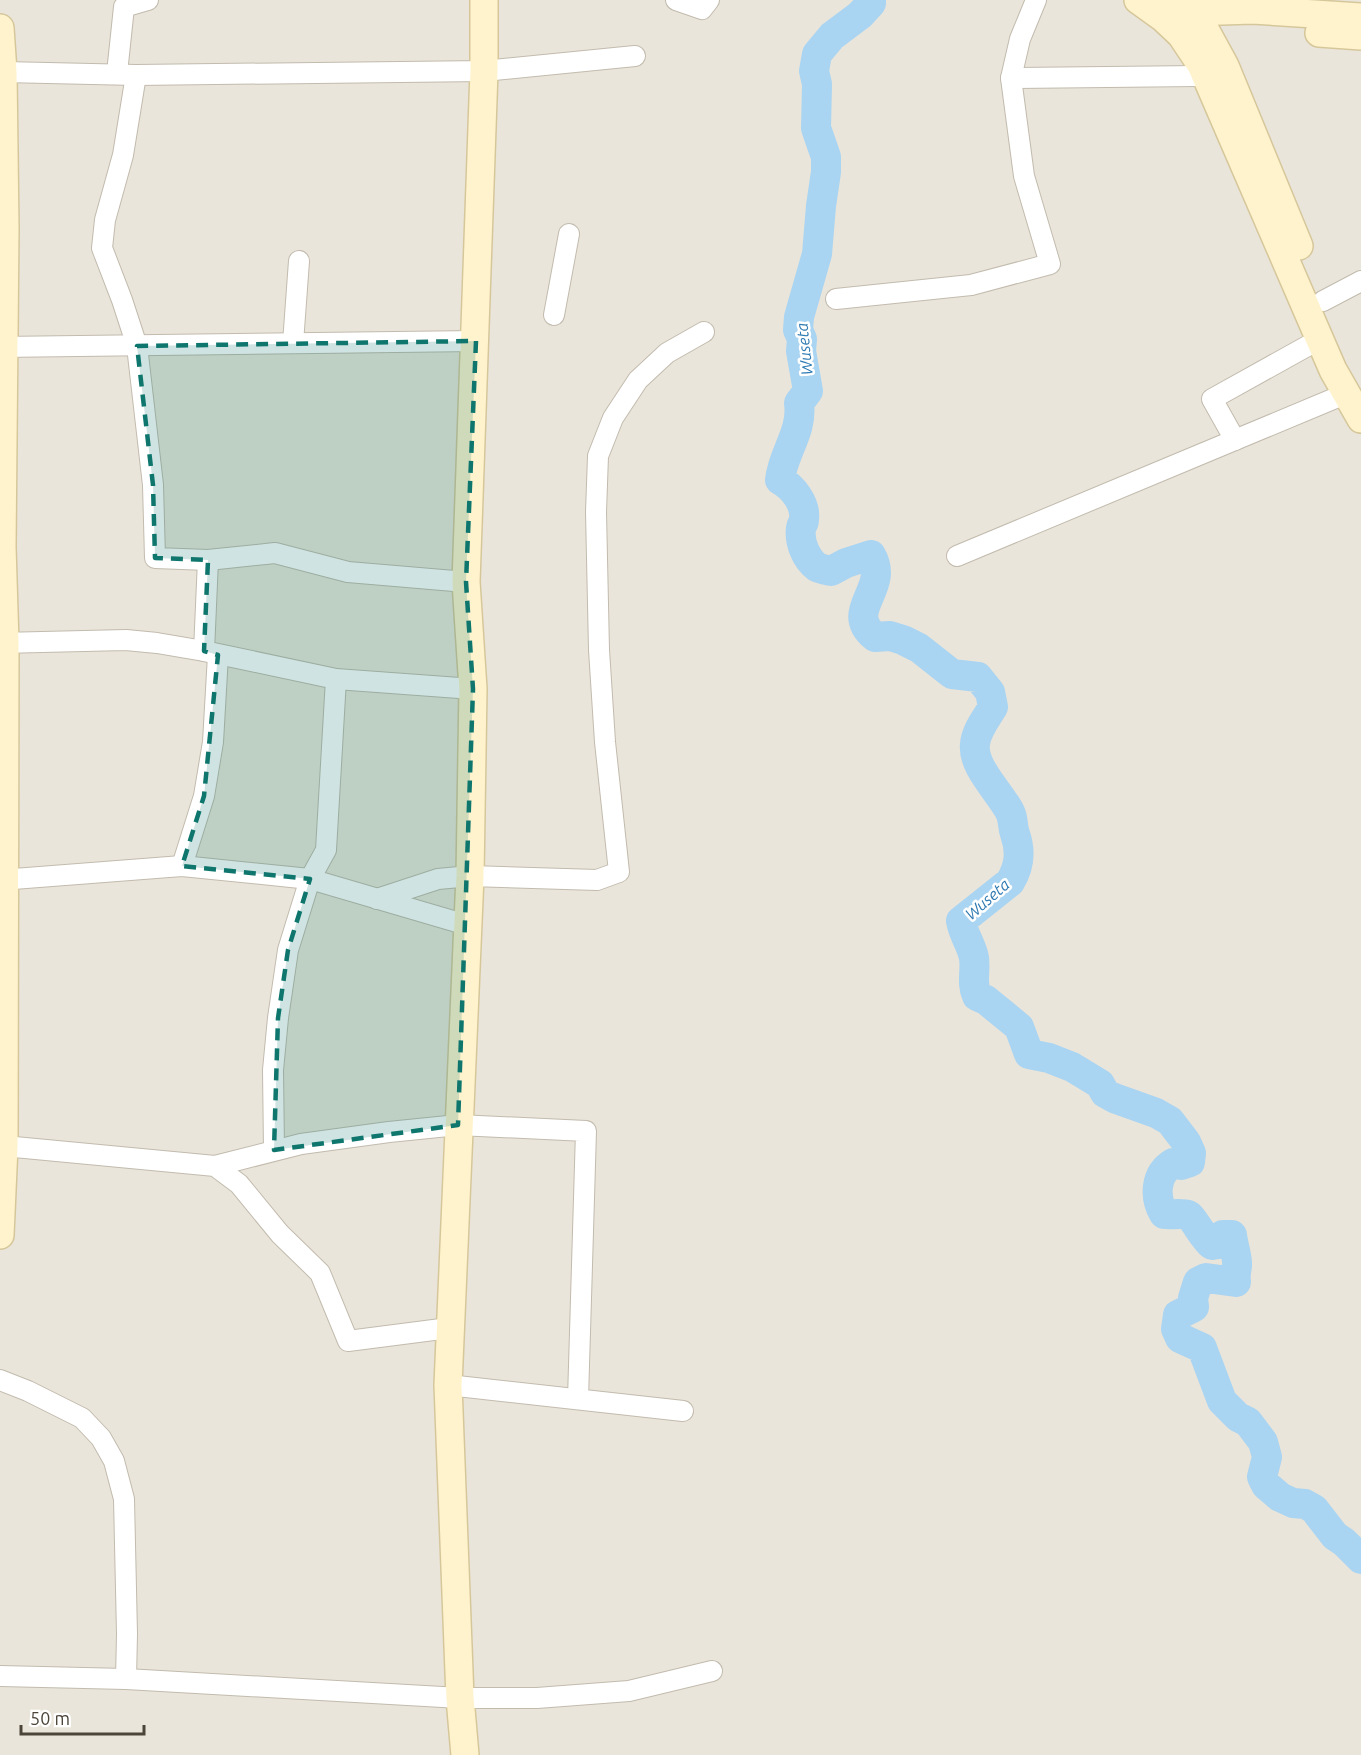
<svg xmlns="http://www.w3.org/2000/svg" width="1361" height="1755" viewBox="0 0 1361 1755" font-family="Ubuntu,sans-serif">
<style>
.residential{fill:#eae5da}
.lines{fill:none;stroke-linecap:round;stroke-linejoin:round}
.river{stroke:#a9d4f2;stroke-width:30}
.street-casing{stroke:#c2bbae;stroke-width:22}
.secondary-casing{stroke:#d6c79b;stroke-width:30}
.street{stroke:#fff;stroke-width:20}
.secondary{stroke:#fff3cd;stroke-width:27}
.marked{fill:#0f766e;fill-opacity:0.2;stroke:#0f766e;stroke-width:4.5;stroke-dasharray:12 8;stroke-linejoin:round}
.labels{text-anchor:middle;dominant-baseline:central;stroke-width:5;stroke-linejoin:round;paint-order:stroke}
.water-label{font-size:16px;font-style:italic;fill:#2e7ab2;stroke:#fff}
</style>
<rect width="100%" height="100%" fill="#f6f3ec"/>
<!-- residential -->
<rect class="residential" x="0" y="0" width="1361" height="1755"/>
<g class="lines">
<!-- river -->
<path class="river" d="M 871,0 L 871,3 L 860,15 L 832,36 L 817,54 L 814,71 L 817,84 L 816,128 L 826,157 L 826,172 L 821,206 L 817,254 L 799,317 L 798,330 L 802,339 L 801,351 L 808,391 L 799,403 C 803,432 783,452 780,480 C 793,487 806,504 804,519 C 804,526 802,522 801,528 C 799,542 806,559 817,567 C 821,569 827,570 831,571 L 846,563 L 871,555 C 891,589 842,610 875,637 L 890,636 L 903,640 L 919,648 L 952,674 L 978,677 L 990,692 L 993,707 C 987,717 976,731 975,744 C 972,767 1000,792 1010,812 C 1014,820 1012,826 1015,834 C 1021,851 1020,866 1010,882 L 961,921 C 963,934 972,946 974,958 C 976,971 971,983 977,996 L 986,1000 L 1019,1027 L 1029,1054 L 1049,1058 L 1072,1067 L 1100,1084 L 1105,1093 L 1114,1098 L 1156,1113 L 1170,1121 L 1186,1142 L 1191,1153 L 1190,1162 L 1181,1165 L 1173,1163 C 1155,1174 1154,1197 1164,1214 C 1171,1215 1182,1213 1188,1215 C 1193,1217 1203,1238 1212,1245 L 1219,1244 L 1223,1235 L 1232,1235 C 1233,1245 1238,1258 1237,1266 C 1236,1272 1235,1276 1236,1282 L 1206,1278 L 1198,1282 L 1193,1298 L 1194,1307 L 1178,1315 L 1176,1329 L 1180,1338 L 1202,1348 L 1222,1401 L 1238,1417 L 1248,1422 L 1263,1442 L 1267,1457 L 1262,1477 L 1266,1485 L 1280,1497 L 1293,1503 L 1305,1504 L 1314,1509 L 1335,1536 L 1344,1542 L 1361,1559"/>
<defs>
<g id="street">
<path d="M 676,0 L 702,9 L 709,0"/>
<path d="M 3,72 L 136,75 L 484,71 L 635,56"/>
<path d="M 117,73 L 124,7 L 148,0"/>
<path d="M 136,75 L 123,155 L 105,220 L 102,248 L 122,300 L 137,346 L 153,485 L 155,558 L 208,560 L 275,553 L 348,572 L 466,582"/>
<path d="M 1011,78 L 1198,76"/>
<path d="M 836,299 L 971,285 L 1050,264 L 1024,176 L 1011,78 L 1020,39 L 1036,0"/>
<path d="M 1323,301 L 1361,281"/>
<path d="M 554,315 L 569,234"/>
<path d="M 293,343 L 299,261"/>
<path d="M 0,347 L 476,341"/>
<path d="M 1235,440 L 1212,399 L 1320,339"/>
<path d="M 957,556 L 1345,394"/>
<path d="M 0,643 L 126,640 L 157,643 L 204,651 L 336,679 L 473,689"/>
<path d="M 204,651 L 208,560"/>
<path d="M 182,866 L 204,796 L 213,742 L 218,655"/>
<path d="M 0,880 L 182,866 L 310,879 L 467,925"/>
<path d="M 377,899 L 438,879 L 470,876 L 597,880 L 619,872 L 605,742 L 599,650 L 596,512 L 598,456 L 613,418 L 638,380 L 667,353 L 704,332"/>
<path d="M 4,1146 L 215,1166 L 239,1184 L 280,1234 L 320,1273 L 348,1341 L 449,1328"/>
<path d="M 274,1150 L 273,1070 L 278,1018 L 288,950 L 310,879 L 326,850 L 336,679"/>
<path d="M 215,1166 L 301,1144 L 389,1132 L 458,1125 L 586,1131 L 578,1399"/>
<path d="M 0,1380 L 28,1391 L 82,1418 L 101,1438 L 114,1461 L 124,1499 L 127,1634 L 126,1679"/>
<path d="M 448,1385 L 683,1411"/>
<path d="M 0,1676 L 126,1679 L 460,1698 L 537,1698 L 629,1691 L 712,1671"/>
</g>
<g id="secondary">
<path d="M 1138,0 L 1163,18 L 1181,35 L 1201,65 L 1333,370 L 1361,419"/>
<path d="M 1165,0 L 1168,3 L 1190,12 L 1201,22 L 1225,66 L 1299,246"/>
<path d="M 1181,17 L 1190,12 L 1253,10 L 1361,17"/>
<path d="M 0,28 L 3,72 L 5,229 L 2,547 L 5,643 L 4,1146 L 0,1235"/>
<path d="M 1319,33 L 1361,36"/>
<path d="M 465,1755 L 460,1698 L 448,1385 L 470,876 L 473,689 L 466,582 L 484,71 L 484,0"/>
</g>
</defs>
<!-- street casing -->
<use href="#street" class="street-casing"/>
<!-- secondary casing -->
<use href="#secondary" class="secondary-casing"/>
<!-- street -->
<use href="#street" class="street"/>
<!-- secondary -->
<use href="#secondary" class="secondary"/>
</g>
<!-- marked area -->
<path class="marked" d="M 476,341 L 466,582 L 473,689 L 458,1125 L 274,1150 L 278,1018 L 288,950 L 310,879 L 182,866 L 204,796 L 218,655 L 204,651 L 208,560 L 155,558 L 153,485 L 137,346 Z"/>
<g class="labels">
<!-- water labels -->
<g class="water-label">
<text transform="translate(804 349) rotate(-96)">Wuseta</text>
<text transform="translate(987 899) rotate(-41)">Wuseta</text>
</g>
</g>
<!-- scale -->
<path d="M21 1725v9h123v-9" fill="none" stroke="#4b4439" stroke-width="3"/>
<text x="30" y="1725" font-size="18" fill="#4b4439" stroke="#ffffff" stroke-width="4.5" paint-order="stroke">50 m</text>
</svg>
